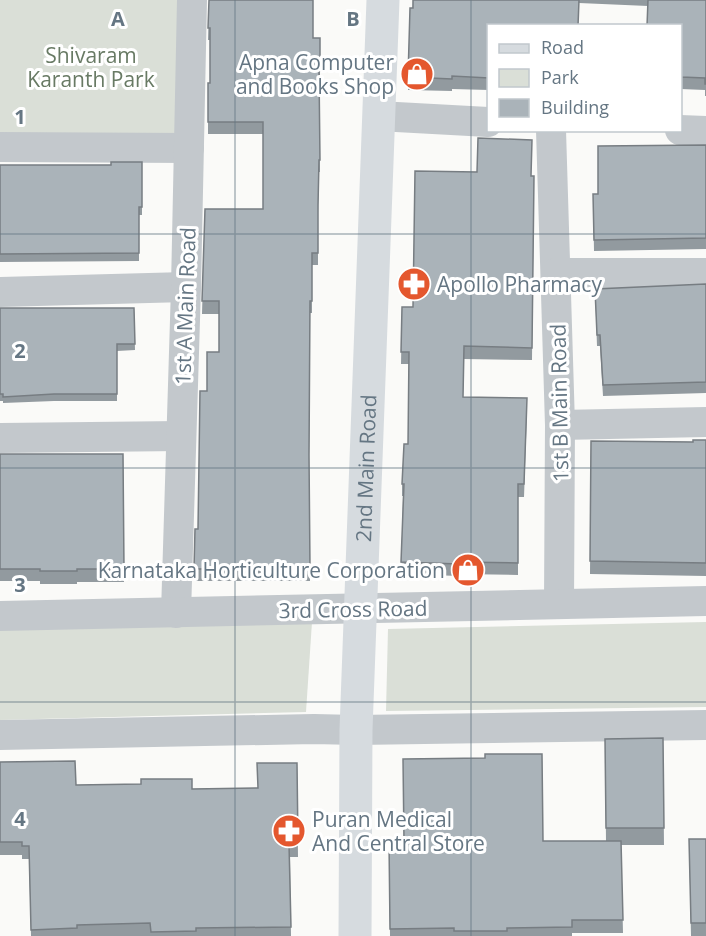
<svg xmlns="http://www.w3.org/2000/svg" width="706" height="936" viewBox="0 0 706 936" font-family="'Open Sans',sans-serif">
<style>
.green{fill:#dadfd7}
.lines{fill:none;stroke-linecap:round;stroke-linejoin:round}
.street{stroke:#c3c8cc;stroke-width:30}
.secondary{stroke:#d6dbdf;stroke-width:33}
.wall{fill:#929a9f}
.building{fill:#aab3b9;stroke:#777d82;stroke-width:1.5}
.grid{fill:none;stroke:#657683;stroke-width:1.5;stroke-opacity:0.55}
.labels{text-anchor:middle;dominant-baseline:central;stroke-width:6;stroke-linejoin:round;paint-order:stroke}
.park-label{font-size:21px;fill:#687a64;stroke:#fff}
.poi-label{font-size:21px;fill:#657683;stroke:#fff;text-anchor:end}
.street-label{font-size:21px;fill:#657683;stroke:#fff}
.grid-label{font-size:20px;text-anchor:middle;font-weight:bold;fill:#657683;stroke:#fff;stroke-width:6;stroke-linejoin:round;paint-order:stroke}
</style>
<rect width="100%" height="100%" fill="#fafaf8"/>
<!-- green -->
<g class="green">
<path d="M 0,0 L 181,0 L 181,134 L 0,133 Z"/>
<path d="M 312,622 L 306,712 L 0,720 L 0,630 Z"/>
<path d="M 706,622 L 706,707 L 386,711 L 388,629 Z"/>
</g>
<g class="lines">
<!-- street -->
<g class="street">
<path d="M 378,116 L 488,122"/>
<path d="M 551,130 L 560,425 L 559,604"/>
<path d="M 680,130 L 706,131"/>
<path d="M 0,147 L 189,148"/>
<path d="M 556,273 L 706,273"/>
<path d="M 0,292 L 186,287"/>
<path d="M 560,425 L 706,422"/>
<path d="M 0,438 L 181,436"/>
<path d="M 176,613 L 186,287 L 192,0"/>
<path d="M 0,616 L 706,601"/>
<path d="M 0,735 L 314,729 L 356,730 L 706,725"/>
</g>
<!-- secondary -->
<path class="secondary" id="s1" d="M 355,936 L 356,730 L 383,0"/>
</g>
<!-- wall -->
<g class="wall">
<path d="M 209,0 L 313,38 L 320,38 L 320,83 L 319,83 L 320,172 L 319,172 L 318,213 L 318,265 L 312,265 L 312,313 L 310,313 L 309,460 L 310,581 L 194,581 L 195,529 L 198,529 L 207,391 L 219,352 L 219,314 L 202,314 L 205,209 L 263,209 L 263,134 L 208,134 L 208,83 L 210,83 L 210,40 L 208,40 Z"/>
<path d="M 413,0 L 706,0 L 706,96 L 705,96 L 705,90 L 681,89 L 681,26 L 648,6 L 579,3 L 489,26 L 489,90 L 452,89 L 452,91 L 408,90 L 408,77 Z"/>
<path d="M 706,145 L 706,249 L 594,251 L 593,194 L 598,194 Z"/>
<path d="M 142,162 L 142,215 L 139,215 L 139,261 L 0,262 L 0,165 L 111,165 Z"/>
<path d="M 532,176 L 534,176 L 532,360 L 464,359 L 463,397 L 527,411 L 524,497 L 518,497 L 518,575 L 459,574 L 459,576 L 401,574 L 403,496 L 402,496 L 402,484 L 408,444 L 409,364 L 401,364 L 402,307 L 413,307 Z"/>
<path d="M 706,284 L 706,393 L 603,396 L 600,346 L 597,346 L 595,289 Z"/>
<path d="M 0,308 L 134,308 L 135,350 L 117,351 L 117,401 L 54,401 L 3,403 L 3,401 L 0,401 Z"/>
<path d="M 706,440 L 706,576 L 590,574 L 591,441 L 693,442 Z"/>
<path d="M 0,454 L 123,454 L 124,582 L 77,582 L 77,584 L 40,584 L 40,581 L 0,581 Z"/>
<path d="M 663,738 L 664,845 L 621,845 L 623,933 L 572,933 L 572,936 L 390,936 L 389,841 L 606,841 L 605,739 Z"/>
<path d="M 0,762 L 76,785 L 192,789 L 257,788 L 297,763 L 298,857 L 290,857 L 291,936 L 31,936 L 29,859 L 22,859 L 22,855 L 0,855 Z"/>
<path d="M 689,839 L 706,839 L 706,936 L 691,936 Z"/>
</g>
<!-- building -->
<g class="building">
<path d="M 209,0 L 313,0 L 313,38 L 320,38 L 320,71 L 319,71 L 320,160 L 319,160 L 318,205 L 318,253 L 312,253 L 312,301 L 310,301 L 309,455 L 310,568 L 194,569 L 195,529 L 198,529 L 200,391 L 207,391 L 207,352 L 219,352 L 219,301 L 202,301 L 205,209 L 263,209 L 263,122 L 208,122 L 208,83 L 210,83 L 210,28 L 208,28 Z"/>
<path d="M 413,0 L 579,0 L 578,26 L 489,26 L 489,78 L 452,76 L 452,79 L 408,77 L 410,8 L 413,8 Z"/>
<path d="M 648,0 L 706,0 L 706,84 L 705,84 L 705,78 L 681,77 L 681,26 L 647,26 Z"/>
<path d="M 478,138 L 532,140 L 531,176 L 534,176 L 532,348 L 464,346 L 463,397 L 527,398 L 524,484 L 518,484 L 518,563 L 459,562 L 459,564 L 401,562 L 404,484 L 402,484 L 404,444 L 408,444 L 409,352 L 401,352 L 402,307 L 413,307 L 415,171 L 477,172 Z"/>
<path d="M 706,145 L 706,238 L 594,240 L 593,194 L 598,194 L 598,146 Z"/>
<path d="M 111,162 L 142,162 L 142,207 L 139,207 L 139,253 L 0,254 L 0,165 L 111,165 Z"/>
<path d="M 706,284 L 706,382 L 603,385 L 600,335 L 597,335 L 595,289 Z"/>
<path d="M 0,308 L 134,308 L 135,344 L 117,344 L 117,394 L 54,394 L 3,397 L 3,394 L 0,394 Z"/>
<path d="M 693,440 L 706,440 L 706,563 L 590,561 L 591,441 L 693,442 Z"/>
<path d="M 0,454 L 123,454 L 124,569 L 77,569 L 77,571 L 40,571 L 40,569 L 0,569 Z"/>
<path d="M 663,738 L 664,828 L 606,828 L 605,739 Z"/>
<path d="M 485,754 L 542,754 L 543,841 L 621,841 L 623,920 L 572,920 L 572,927 L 507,928 L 507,931 L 454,931 L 454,928 L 390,929 L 389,841 L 404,841 L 403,759 L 485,758 Z"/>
<path d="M 75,761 L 76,785 L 141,784 L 141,779 L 192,779 L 192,789 L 258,788 L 257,763 L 297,763 L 298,844 L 289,844 L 291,927 L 196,928 L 196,931 L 151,932 L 150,923 L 77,925 L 77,928 L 31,930 L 29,846 L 22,846 L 22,842 L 0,842 L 0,762 Z"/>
<path d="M 689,839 L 706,839 L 706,923 L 691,923 Z"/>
</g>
<!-- grid -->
<path class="grid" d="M 235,0 L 235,936M 471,0 L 471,936M 0,234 L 706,234M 0,468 L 706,468M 0,702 L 706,702"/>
<!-- icons -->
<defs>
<symbol id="shop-disc" viewBox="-11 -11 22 22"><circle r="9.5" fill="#e4572e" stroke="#fff"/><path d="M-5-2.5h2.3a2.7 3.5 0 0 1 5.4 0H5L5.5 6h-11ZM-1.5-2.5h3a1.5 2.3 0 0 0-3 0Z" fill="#fff"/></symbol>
<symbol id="pharmacy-disc" viewBox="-11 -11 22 22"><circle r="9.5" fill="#e4572e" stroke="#fff"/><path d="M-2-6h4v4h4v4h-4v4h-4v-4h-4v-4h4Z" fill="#fff"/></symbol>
</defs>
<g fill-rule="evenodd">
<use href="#shop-disc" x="398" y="55" width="38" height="38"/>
<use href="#pharmacy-disc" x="395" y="265" width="38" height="38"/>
<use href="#shop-disc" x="449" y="551" width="38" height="38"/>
<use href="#pharmacy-disc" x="270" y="812" width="38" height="38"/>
</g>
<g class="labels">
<!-- park labels -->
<g class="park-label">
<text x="91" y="55">Shivaram<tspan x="91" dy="24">Karanth Park</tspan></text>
</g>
<!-- poi labels -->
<g class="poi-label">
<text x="394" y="62">Apna Computer<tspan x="394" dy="24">and Books Shop</tspan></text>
<text x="437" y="284" text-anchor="start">Apollo Pharmacy</text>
<text x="445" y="570">Karnataka Horticulture Corporation</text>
<text x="312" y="819" text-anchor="start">Puran Medical<tspan x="312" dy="24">And Central Store</tspan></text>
</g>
<!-- street labels -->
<g class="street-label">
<text transform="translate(185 306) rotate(-88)">1st A Main Road</text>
<text transform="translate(559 403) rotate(-91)">1st B Main Road</text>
<text stroke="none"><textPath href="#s1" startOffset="468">2nd Main Road</textPath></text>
<text transform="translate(353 609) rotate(-1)">3rd Cross Road</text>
</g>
</g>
<g class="grid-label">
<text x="118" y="26">A</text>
<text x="353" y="26">B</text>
<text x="20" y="124">1</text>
<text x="20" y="358">2</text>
<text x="20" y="592">3</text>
<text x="20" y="826">4</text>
</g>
<!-- legend -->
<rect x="487" y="24" width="195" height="108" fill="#ffffff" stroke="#c1c8cd" stroke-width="1.5"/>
<rect x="499" y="44" width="30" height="9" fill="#d6dbdf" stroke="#c1c8cd" stroke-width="1.5"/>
<text x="541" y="54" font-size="18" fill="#657683">Road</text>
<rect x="499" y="69" width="30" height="18" fill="#dadfd7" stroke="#c1c8cd" stroke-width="1.5"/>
<text x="541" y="84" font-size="18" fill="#657683">Park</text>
<rect x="499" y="99" width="30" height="18" fill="#aab3b9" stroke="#c1c8cd" stroke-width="1.5"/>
<text x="541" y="114" font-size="18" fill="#657683">Building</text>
</svg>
